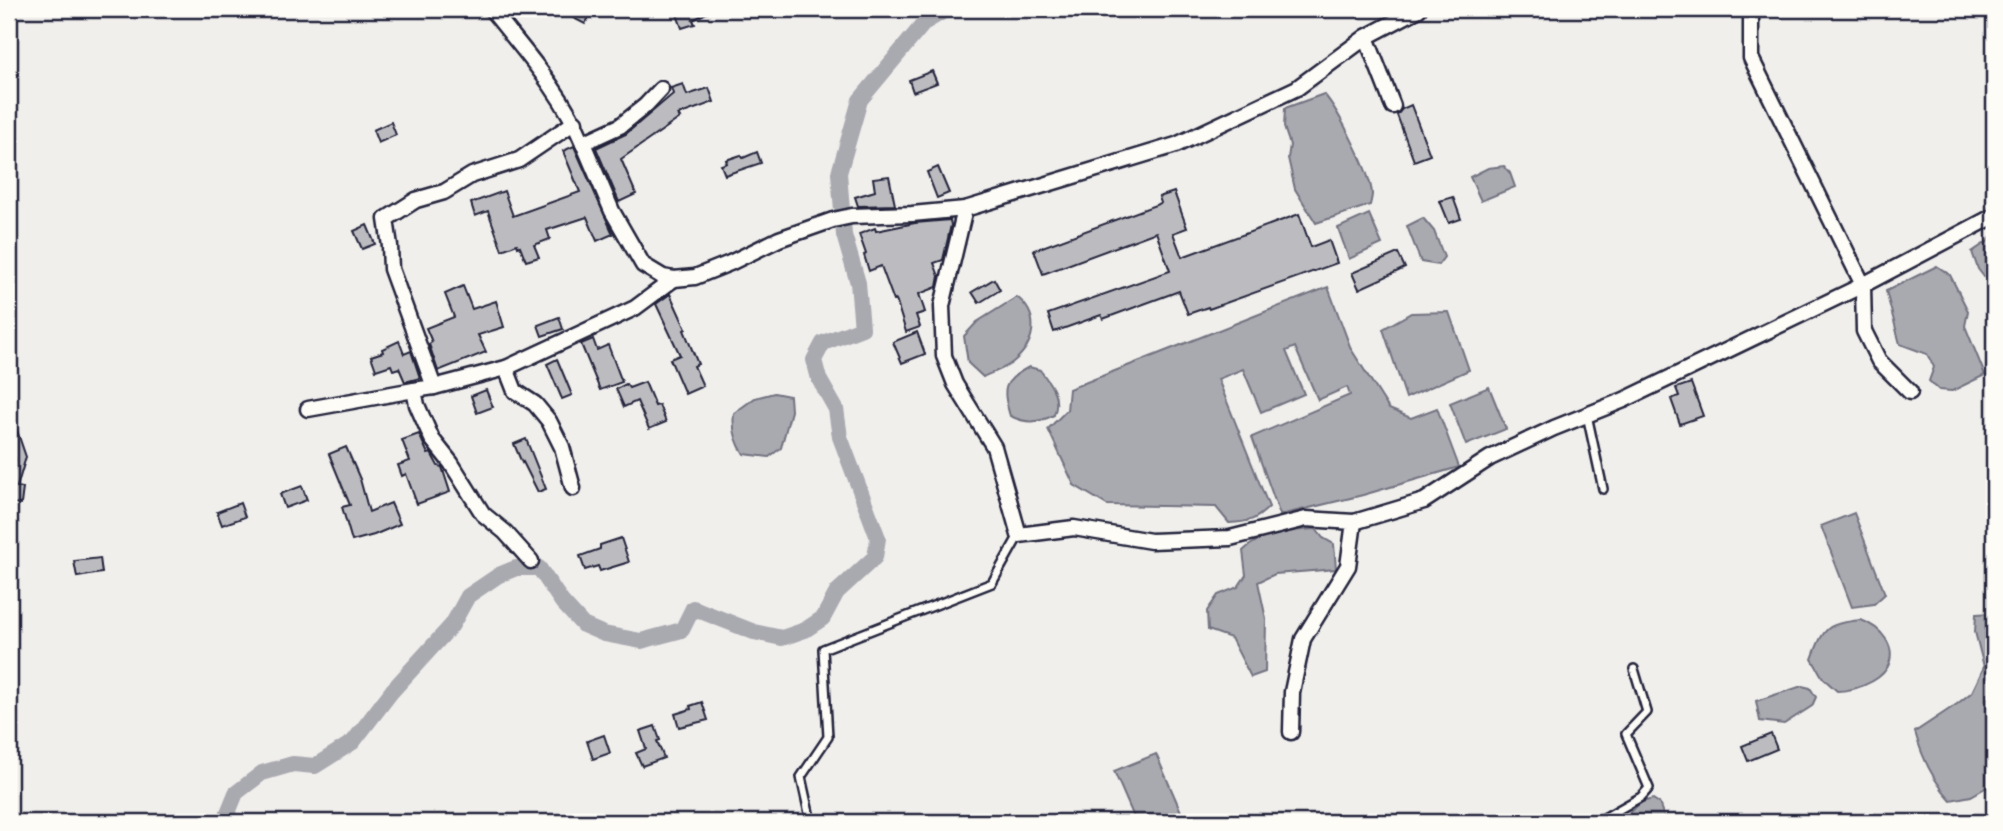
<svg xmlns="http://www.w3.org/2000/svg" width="2003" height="831" viewBox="0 0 2003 831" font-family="'Architects Daughter',sans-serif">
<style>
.water{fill:#a9a9b0;stroke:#737381;stroke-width:2}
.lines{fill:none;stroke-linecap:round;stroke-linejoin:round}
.canal{stroke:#a9a9b0;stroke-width:16}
.building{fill:#bcbcc0;stroke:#22223b;stroke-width:2}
.lane-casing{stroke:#22223b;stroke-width:12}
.street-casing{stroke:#22223b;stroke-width:19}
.lane{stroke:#fdfcf7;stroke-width:7}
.street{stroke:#fdfcf7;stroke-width:14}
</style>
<rect width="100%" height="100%" fill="#f0efec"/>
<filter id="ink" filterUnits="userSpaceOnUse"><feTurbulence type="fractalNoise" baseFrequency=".0143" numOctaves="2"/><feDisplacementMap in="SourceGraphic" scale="14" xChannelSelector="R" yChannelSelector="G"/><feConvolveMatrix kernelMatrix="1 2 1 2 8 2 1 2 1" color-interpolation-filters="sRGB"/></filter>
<g filter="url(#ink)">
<!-- water -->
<g class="water">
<path d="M 1324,94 C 1338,110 1371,173 1372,194 C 1372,197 1371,201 1370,205 L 1316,223 L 1295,189 L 1288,158 L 1290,145 L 1284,127 L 1285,108 Z"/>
<path d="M 1504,166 L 1510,173 L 1515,187 L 1481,201 L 1470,177 L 1488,168 Z"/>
<path d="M 1369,214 L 1382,244 L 1349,259 L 1338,228 Z"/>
<path d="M 1423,218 L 1434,231 L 1444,257 L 1438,265 L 1421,262 L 1407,226 Z"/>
<path d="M 1994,232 L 1994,279 L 1988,282 L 1978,269 L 1972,252 L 1988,241 Z"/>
<path d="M 1937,266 L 1950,275 L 1968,311 L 1965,326 L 1985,375 L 1952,391 L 1939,390 L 1929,381 L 1934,367 L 1927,354 L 1900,344 L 1886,291 Z"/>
<path d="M 1328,287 L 1351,349 L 1389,409 L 1411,418 L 1437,408 L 1459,467 L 1363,495 L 1280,515 L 1252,437 L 1350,395 L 1347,387 L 1318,400 L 1295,347 L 1286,351 L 1304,394 L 1261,412 L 1243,369 L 1218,379 L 1269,507 C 1255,521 1248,522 1229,523 L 1216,507 L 1107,505 L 1074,485 L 1048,429 L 1067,410 L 1069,389 Z"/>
<path d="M 1017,297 C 1041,316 1035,344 1013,362 C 1005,369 993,372 983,377 L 968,363 L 964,336 L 977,322 Z"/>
<path d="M 1449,312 L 1469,370 L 1406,398 L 1383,329 L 1411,313 Z"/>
<path d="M 1029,367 L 1040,370 C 1051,384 1061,397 1054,415 C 1038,423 1027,424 1010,416 C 1002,389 1002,381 1029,367 Z"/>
<path d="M 1489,387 L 1506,429 L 1466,445 L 1450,403 Z"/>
<path d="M 774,393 L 790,396 L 791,411 L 781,448 L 769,457 L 744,454 C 735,441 732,429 734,413 L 755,398 Z"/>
<path d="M 1854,513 L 1885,594 L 1874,604 L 1852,607 L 1821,526 Z"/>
<path d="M 1316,529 L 1323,538 L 1334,544 L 1336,569 L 1275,574 L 1258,582 L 1266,619 L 1265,672 L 1251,677 L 1231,638 L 1208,630 L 1207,611 L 1218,595 L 1238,587 L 1246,575 L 1243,551 C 1260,533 1292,530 1316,529 Z"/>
<path d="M 1993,613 L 1994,783 L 1971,796 L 1951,800 C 1933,781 1922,757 1915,732 L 1957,704 L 1972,692 L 1984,667 L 1975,632 L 1976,614 Z"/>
<path d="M 1861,620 C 1880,627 1899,647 1887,668 C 1878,683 1852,691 1837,691 L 1823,678 L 1812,659 C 1824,627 1826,624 1861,620 Z"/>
<path d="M 1802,686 L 1810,688 L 1816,697 L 1812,706 L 1784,724 L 1760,721 L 1756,701 Z"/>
<path d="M 1156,754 L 1182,814 L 1162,822 L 1136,822 L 1114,771 Z"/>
<path d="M 1653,799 L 1659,803 L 1666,822 L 1627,822 L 1625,816 L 1642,802 Z"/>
</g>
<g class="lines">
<!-- canal -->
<path class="canal" d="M 221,822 L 225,820 L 236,793 L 262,773 L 293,764 L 315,766 L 353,742 L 392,691 L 452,625 L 468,596 L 499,575 L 516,568 L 539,568 L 562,602 L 583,625 L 604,634 L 641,641 L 682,630 L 693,608 L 754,632 L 782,638 L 805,630 L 823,618 L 837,592 L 875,557 L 878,538 L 840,437 L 836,409 L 819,379 L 814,360 L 823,343 L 862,328 L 858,283 L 844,235 L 839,173 L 860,100 L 925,22 L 947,9"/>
</g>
<!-- building -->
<g class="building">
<path d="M 556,9 L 594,9 L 585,24 Z"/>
<path d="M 675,9 L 714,9 L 693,20 L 695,24 L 682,28 Z"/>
<path d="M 932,71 L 937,83 L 913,92 L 909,80 Z"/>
<path d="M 683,84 L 687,95 L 709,88 L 714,102 L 678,115 L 680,118 L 621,159 L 636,194 L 619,202 L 596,148 L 626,134 L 673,94 L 671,88 Z"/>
<path d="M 1411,105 L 1430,155 L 1414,161 L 1397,115 L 1402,109 Z"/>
<path d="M 391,122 L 396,135 L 378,143 L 373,130 Z"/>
<path d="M 574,146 L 613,234 L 597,241 L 587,217 L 547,230 L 550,239 L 534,245 L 539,257 L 526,261 L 520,246 L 518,247 L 517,244 L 502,250 L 488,211 L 475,216 L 471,203 L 504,191 L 513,216 L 580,192 L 563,151 Z"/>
<path d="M 757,152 L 761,163 L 725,175 L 721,165 L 727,163 L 726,160 L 741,155 L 743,158 Z"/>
<path d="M 938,167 L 949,193 L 937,198 L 927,172 Z"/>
<path d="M 889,176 L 895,205 L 858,206 L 855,197 L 875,191 L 873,178 Z"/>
<path d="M 1174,192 L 1187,228 L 1173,233 L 1182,257 L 1299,214 L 1311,247 L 1329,240 L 1337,263 L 1209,309 L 1208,307 L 1188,314 L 1179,291 L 1103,319 L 1101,315 L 1054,332 L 1048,314 L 1170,271 L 1156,232 L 1043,274 L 1034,250 L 1161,203 L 1159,197 Z"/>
<path d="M 1453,197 L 1461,219 L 1449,223 L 1440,201 Z"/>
<path d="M 950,220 L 951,225 L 943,260 L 934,263 L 939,276 L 937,287 L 919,294 L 925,312 L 916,315 L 920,327 L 906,332 L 896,300 L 894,301 L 881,266 L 869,271 L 864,255 L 866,254 L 859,234 L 875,228 L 876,231 L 915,223 Z"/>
<path d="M 367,225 L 375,244 L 362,249 L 354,231 Z"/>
<path d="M 1398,253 L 1405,268 L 1359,289 L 1352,273 Z"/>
<path d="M 994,279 L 1000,290 L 979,303 L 972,292 Z"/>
<path d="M 463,286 L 472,309 L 496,301 L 504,327 L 478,335 L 486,352 L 438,371 L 429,344 L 432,342 L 426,328 L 454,317 L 445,294 Z"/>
<path d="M 670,294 L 686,329 L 684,330 L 698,364 L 694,366 L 703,386 L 685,394 L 670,359 L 680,355 L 656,304 Z"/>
<path d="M 559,317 L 563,329 L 542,336 L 538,325 Z"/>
<path d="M 917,332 L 925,354 L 902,363 L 893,342 Z"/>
<path d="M 593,339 L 597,350 L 608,345 L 622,382 L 600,390 L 581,344 Z"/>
<path d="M 399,341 L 404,354 L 411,351 L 420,378 L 405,382 L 399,368 L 393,370 L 391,365 L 376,370 L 371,356 L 383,352 L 382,349 Z"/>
<path d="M 557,359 L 572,395 L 562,399 L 547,364 Z"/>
<path d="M 645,382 L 655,406 L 659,405 L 666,422 L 649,429 L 637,401 L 624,407 L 616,389 L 626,384 L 629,388 Z"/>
<path d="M 1691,383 L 1703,416 L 1680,424 L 1671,399 L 1679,396 L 1676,388 Z"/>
<path d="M 486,390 L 493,407 L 477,413 L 471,396 Z"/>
<path d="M 11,413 L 26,457 L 17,487 L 23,488 L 21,504 L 13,503 L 12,505 L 9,505 L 9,460 L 15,460 L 9,442 L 9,414 Z"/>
<path d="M 419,434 L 428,454 L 431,453 L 438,466 L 442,467 L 450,492 L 417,504 L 406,474 L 402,476 L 398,465 L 410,461 L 402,440 Z"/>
<path d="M 526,439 L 546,489 L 538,492 L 523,462 L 522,463 L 514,444 Z"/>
<path d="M 346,447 L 360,479 L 369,512 L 391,503 L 400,524 L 374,535 L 352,541 L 342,507 L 350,505 L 329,454 Z"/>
<path d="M 302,486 L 307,500 L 285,508 L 280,494 Z"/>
<path d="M 240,503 L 245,517 L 222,525 L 217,512 Z"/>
<path d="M 621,538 L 629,562 L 600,571 L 598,566 L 585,570 L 580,556 L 600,549 L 600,545 Z"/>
<path d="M 100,558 L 102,573 L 77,577 L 74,561 Z"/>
<path d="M 702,702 L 708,720 L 679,727 L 675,714 L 691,709 L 690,706 Z"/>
<path d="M 655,726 L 660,740 L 657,741 L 664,758 L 642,766 L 636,753 L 646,749 L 640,731 Z"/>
<path d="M 1771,734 L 1777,749 L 1748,761 L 1742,746 Z"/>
<path d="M 604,735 L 610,753 L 593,759 L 587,741 Z"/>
</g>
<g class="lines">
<defs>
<g id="lane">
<path d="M 1587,415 L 1603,489"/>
<path d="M 811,822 L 801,777 L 828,737 L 823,649 L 992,583 L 1019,535"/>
<path d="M 1597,822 L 1641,797 L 1649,788 L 1626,734 L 1647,712 L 1634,669"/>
</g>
<g id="street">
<path d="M 491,9 C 524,51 563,93 583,143"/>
<path d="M 1751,9 L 1751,58 L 1863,285 L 1864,331 L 1879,361 L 1910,392"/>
<path d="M 1366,37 L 1393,106"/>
<path d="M 661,89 L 645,106 L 620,126 L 583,143 L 612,211 L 643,265 L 663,277 L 674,279 L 695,277 L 730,263 L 779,239 L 833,220 L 852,216 L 912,214 L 965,209 L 1176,145 L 1297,88 L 1366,37 L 1419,9"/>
<path d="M 965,209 L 942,306 L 944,356 L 955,384 L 994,447 L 1019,535 L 1074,528 L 1151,541 L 1230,538 L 1306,519 L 1354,522 L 1348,566 L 1303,639 L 1292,692 L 1291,732"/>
<path d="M 506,368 L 515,391 L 535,404 L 549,421 L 562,447 L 573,488"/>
<path d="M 434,387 L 506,368 L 635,308 L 674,279"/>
<path d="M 308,409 L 414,390"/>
<path d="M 1354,522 L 1424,501 L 1490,458 L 1554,428 L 1624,400 L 1863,285 L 1994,216"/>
<path d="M 531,561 L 505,532 L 483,514 L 451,463 L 432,439 L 417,405 L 414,390 L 434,387 L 391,269 L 390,246 L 386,219 L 416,200 L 444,192 L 472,175 L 519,160 L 575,122"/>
</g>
</defs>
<!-- lane casing -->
<use href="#lane" class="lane-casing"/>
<!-- street casing -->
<use href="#street" class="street-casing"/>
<!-- lane -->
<use href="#lane" class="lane"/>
<!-- street -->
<use href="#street" class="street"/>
</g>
</g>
<!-- margin -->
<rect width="2003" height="831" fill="none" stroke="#fdfcf7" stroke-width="35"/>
<rect x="18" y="18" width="1968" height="796" fill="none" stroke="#22223b" stroke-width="2.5" filter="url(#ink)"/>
</svg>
